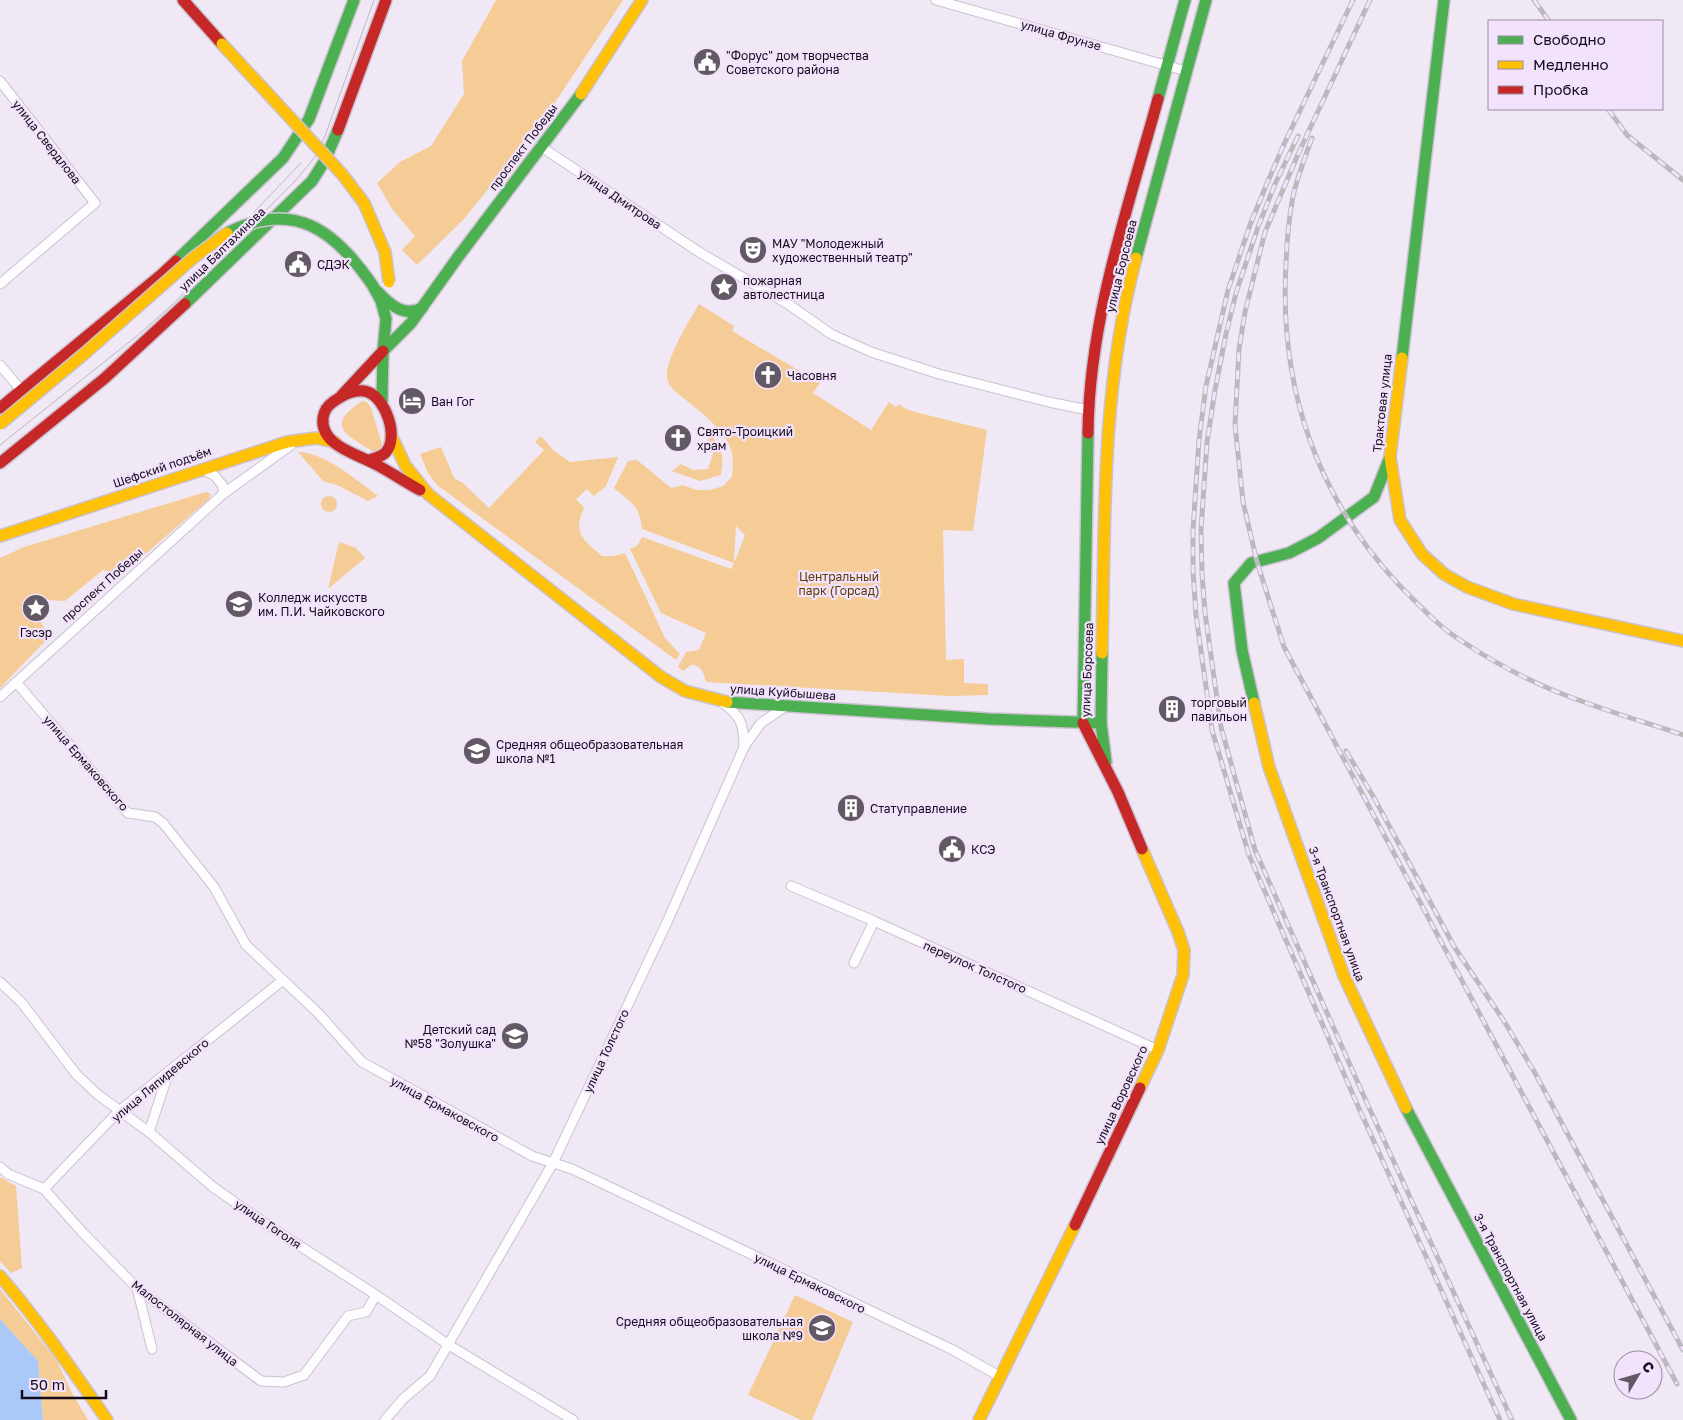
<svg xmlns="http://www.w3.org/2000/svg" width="1683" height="1420" viewBox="0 0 1683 1420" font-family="'Golos Text',sans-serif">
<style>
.green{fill:#f5cb96;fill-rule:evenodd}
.water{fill:#aac9f8}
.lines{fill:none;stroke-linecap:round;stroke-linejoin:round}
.street-casing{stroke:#cac2d0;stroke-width:11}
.fast-casing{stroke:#cac2d0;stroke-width:14}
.slow-casing{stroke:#cac2d0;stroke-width:14}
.jam-casing{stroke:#cac2d0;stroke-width:14}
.street{stroke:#fdfcfe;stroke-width:9}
.fast{stroke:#4caf50;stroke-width:11}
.slow{stroke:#ffc107;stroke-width:11}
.jam{stroke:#c62828;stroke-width:11}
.tram{stroke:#bcb9be;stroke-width:1}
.rail-casing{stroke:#bcb9be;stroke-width:5}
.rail{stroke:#f3e2fc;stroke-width:3;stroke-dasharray:9;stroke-linecap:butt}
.fast-bridge-casing{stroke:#cac2d0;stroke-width:14;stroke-linecap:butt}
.slow-bridge-casing{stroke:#cac2d0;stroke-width:14;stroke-linecap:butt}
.fast-bridge{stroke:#4caf50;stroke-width:11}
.slow-bridge{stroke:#ffc107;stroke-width:11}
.labels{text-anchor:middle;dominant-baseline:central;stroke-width:4.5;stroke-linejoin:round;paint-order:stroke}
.street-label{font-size:12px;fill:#150b19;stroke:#f3e2fc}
.poi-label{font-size:12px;fill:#150b19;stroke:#f3e2fc;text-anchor:start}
.park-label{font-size:12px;fill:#5b3c02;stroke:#f3e2fc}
</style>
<rect width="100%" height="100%" fill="#f1e8f6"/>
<!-- green -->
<g class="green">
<path d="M 496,0 L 623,0 L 540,125 L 464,219 L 417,265 L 402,250 L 415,236 L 392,209 L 377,183 L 400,162 L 431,146 L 464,94 L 462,61 Z"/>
<path d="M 699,304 L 734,326 L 732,331 L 820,383 L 813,393 L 871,430 L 889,402 L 896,407 L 899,404 L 904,408 L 915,412 L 987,430 L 973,531 L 943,530 L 946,660 L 964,659 L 964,683 L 988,684 L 988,695 L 950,696 L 706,682 C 704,674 702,665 691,665 L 683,671 L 678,667 L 686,652 L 699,650 L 706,633 L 661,613 L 630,549 L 637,546 L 642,537 L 731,569 L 734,563 L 642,529 C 640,505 630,502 614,488 L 628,461 L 637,460 L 671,488 L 683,485 L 696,490 L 710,490 L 723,486 L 732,477 C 733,468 734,456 730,447 C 722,428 702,413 686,400 C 678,394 668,387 667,377 C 665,360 690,319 699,304 ZM 736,526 L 745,535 L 735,561 L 734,560 Z"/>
<path d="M 362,401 L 367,402 L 371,408 L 381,441 L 382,445 L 377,452 L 372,451 C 358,441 328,430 349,411 C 353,408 357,404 362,401 Z"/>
<path d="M 710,433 C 721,449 725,455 721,475 L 700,481 L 672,471 L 681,464 L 693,470 L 708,469 L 713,454 L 707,436 Z"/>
<path d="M 541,436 L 554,451 L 570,462 L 618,457 L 606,486 L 594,496 L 587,489 L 576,499 L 584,508 C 572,534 584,540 602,556 L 614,556 L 625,553 L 665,638 L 680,654 L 676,660 L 437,485 L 428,473 L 420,454 L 441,447 L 454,478 L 463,483 L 489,508 L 544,450 L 535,442 Z"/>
<path d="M 298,452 C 324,452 358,481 378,496 L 368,501 L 337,485 L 323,481 Z"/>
<path d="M 206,492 L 211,494 L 209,499 L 121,575 L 103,570 L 65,601 L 48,600 L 48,606 L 44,610 L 39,605 L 33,605 L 33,611 L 50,636 L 0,688 L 0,558 L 24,547 Z"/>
<circle cx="329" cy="504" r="8"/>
<path d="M 340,542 L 356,548 L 365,558 L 328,589 L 338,546 Z"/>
<path d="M 0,1177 L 16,1186 L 22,1268 L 11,1273 L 0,1261 Z"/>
<path d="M 0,1289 L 56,1359 L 72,1393 L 88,1420 L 43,1420 L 38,1361 L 0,1319 Z"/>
<path d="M 795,1295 L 853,1322 L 812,1420 L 801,1420 L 748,1395 Z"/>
</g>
<!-- water -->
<path class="water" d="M 0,1319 L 38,1361 L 43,1420 L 0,1420 Z"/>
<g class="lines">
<defs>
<g id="street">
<path d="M 936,0 L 1186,71"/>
<path d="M 0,81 L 95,203 L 0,284"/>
<path d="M 540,146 L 699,252 L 788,304 L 831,334 L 871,352 L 939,374 L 1049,402 L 1088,410"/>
<path d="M 0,365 L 22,391"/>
<path d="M 203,469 L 215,476 L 223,486 L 223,494"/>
<path d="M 16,682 L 124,809 L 128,813 L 155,817 L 163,823 L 214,887 L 246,945 L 318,1013 L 362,1062 L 532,1156 L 572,1169 L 951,1349 L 1001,1377"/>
<path d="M 0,697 L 223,494 L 291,445"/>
<path d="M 723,703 C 741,716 744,725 744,747"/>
<path d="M 791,886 L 874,921 L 1158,1050"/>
<path d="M 854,963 L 874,921"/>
<path d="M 0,982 L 22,1003 L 76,1074 L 97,1094 L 149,1132 L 213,1187 L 269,1226 L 376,1295 L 449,1345 L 573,1420"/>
<path d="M 149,1132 L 169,1071"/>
<path d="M 0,1167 L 8,1174 L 44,1189 L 83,1233 L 137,1288 L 261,1381 L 284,1382 L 304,1375 L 348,1316 L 366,1312 L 376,1295"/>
<path d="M 44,1189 L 119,1111 L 283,980"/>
<path d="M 137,1288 L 152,1349"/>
<path d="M 385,1420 L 403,1399 L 430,1376 L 553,1163 L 668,920 L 744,747 L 761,723 L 785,707"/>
</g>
<g id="fast">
<path d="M 1158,99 L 1185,0"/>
<path d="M 1136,258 L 1206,0"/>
<path d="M 176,261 L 283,158 L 309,119 L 354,0"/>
<path d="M 373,286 L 381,301 L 386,319 L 383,351 L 382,401"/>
<path d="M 377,291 C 389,304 404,318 422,308"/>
<path d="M 185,304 L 312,181 L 324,162 L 338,130"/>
<path d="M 383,351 L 411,323 L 458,257 L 581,94"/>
<path d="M 1402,358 L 1444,0"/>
<path d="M 727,702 L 989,719 L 1101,723 L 1102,653"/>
<path d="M 1254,703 L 1242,650 L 1234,583 L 1251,563 L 1289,553 L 1318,538 L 1374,497 L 1390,457"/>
<path d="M 1083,723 L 1088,433"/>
<path d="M 1101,723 L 1106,762"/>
<path d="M 1406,1108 L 1571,1420"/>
</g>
<g id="slow">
<path d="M 581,94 L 642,0"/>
<path d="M 1402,358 L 1390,457 L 1400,520 L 1422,554 L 1444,574 L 1467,587 L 1513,604 L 1683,641"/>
<path d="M 391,435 L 405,465 L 428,494 L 661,677 L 685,691 L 727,702"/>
<path d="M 0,536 L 287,442 L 316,438 L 335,442"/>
<path d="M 1102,653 C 1105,520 1101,388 1136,258"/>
<path d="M 1254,703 L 1269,767 L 1344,976 L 1406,1108"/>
<path d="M 1140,1088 L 1158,1050 L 1183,975 L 1184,950 L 1178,932 L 1142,849"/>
<path d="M 0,1276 C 39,1321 73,1371 107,1420"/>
<path d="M 979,1420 L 1075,1225"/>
</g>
<g id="jam">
<path d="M 183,0 L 222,44"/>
<path d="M 338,130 L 386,0"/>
<path d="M 342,395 L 383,351"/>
<path d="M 0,408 L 161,275 L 176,261"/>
<path d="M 1088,433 C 1089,319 1128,208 1158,99"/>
<path d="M 369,460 C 375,458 382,457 386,452 C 399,437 386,399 368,392 C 355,388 343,395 333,402 C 327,406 324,411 323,418 C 320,446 358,454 377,465 C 392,473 405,482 420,490"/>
<path d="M 0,463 L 105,378 L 185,304"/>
<path d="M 1083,723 L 1118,792 L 1142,849"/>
<path d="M 1075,1225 L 1140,1088"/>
</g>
</defs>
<!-- street casing -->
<use href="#street" class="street-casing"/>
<!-- fast casing -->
<use href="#fast" class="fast-casing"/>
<!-- slow casing -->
<use href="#slow" class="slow-casing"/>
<!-- jam casing -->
<use href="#jam" class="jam-casing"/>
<!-- street -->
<use href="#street" class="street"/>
<!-- fast -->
<use href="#fast" class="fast"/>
<!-- slow -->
<use href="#slow" class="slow"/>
<!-- jam -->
<use href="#jam" class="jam"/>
<!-- tram -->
<g class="tram">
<path d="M 254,212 L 301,163"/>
<path d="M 0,445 L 138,335 L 173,304 L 296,180 L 315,157 L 325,136 L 374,0"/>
</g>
<defs>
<g id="rail">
<path d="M 1353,0 L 1285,142 L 1268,181 L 1250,225 L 1228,290 L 1206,386 L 1199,440 L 1193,530 L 1193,571 L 1196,615 L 1212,730 L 1249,855 L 1357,1104 L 1500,1420"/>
<path d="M 1370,0 L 1299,152 L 1265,232 L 1245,312 L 1239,349 L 1235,425 L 1243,502 L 1257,562 L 1284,647 L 1677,1384"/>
<path d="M 1534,0 L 1549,21"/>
<path d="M 1608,109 L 1627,135 L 1683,180"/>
<path d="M 1298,136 L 1275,184 L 1258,227 L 1236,293 L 1226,334 L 1215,390 L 1207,442 L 1201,530 L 1202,573 L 1205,613 L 1221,727 L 1255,850 L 1366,1101 L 1512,1420"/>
<path d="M 1312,138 C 1306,154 1300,171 1295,188 C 1289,212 1287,239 1286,264 C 1279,386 1316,497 1400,586 C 1419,605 1438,626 1460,640 C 1499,666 1542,688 1587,703 C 1619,715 1651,724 1683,735"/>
<path d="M 1346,751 L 1373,796 L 1455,948 L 1504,1021 L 1535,1073 L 1683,1350"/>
</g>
</defs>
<!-- rail casing -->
<use href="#rail" class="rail-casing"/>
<!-- rail -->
<use href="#rail" class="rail"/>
<defs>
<path id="fast-bridge" d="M 227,233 C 294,199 335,230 373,286"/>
<g id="slow-bridge">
<path d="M 222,44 L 342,174 L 364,203 L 385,252 L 389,282"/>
<path d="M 0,424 L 84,354 L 193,258 L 227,233"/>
</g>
</defs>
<!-- fast-bridge casing -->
<use href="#fast-bridge" class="fast-bridge-casing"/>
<!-- slow-bridge casing -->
<use href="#slow-bridge" class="slow-bridge-casing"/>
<!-- fast-bridge -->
<use href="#fast-bridge" class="fast-bridge"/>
<!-- slow-bridge -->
<use href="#slow-bridge" class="slow-bridge"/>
</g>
<!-- icons -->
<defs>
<symbol id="civic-disc" viewBox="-11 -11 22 22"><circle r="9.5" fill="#625866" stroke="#f3e2fc"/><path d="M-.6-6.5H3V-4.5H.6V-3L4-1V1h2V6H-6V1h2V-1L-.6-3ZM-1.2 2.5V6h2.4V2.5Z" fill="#fff"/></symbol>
<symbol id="theatre-disc" viewBox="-11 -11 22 22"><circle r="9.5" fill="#625866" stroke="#f3e2fc"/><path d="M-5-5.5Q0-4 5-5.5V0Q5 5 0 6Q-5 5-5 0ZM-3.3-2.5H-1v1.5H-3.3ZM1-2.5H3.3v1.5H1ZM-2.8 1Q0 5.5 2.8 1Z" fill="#fff"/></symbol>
<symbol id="sight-disc" viewBox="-11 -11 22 22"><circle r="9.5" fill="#625866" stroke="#f3e2fc"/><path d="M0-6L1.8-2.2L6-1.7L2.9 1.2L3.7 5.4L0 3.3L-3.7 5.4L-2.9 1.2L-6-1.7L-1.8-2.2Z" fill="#fff"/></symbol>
<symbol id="church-disc" viewBox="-11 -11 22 22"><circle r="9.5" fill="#625866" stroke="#f3e2fc"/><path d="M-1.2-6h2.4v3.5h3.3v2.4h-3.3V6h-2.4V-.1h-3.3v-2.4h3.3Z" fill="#fff"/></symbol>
<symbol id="hotel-disc" viewBox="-11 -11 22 22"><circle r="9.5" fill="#625866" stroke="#f3e2fc"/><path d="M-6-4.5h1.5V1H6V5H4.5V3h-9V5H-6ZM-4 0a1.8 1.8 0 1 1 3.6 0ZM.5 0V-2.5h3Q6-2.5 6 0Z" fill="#fff"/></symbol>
<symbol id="university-disc" viewBox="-11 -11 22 22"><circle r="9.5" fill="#625866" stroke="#f3e2fc"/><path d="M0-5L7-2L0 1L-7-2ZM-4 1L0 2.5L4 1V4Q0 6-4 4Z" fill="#fff"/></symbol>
<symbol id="building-disc" viewBox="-11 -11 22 22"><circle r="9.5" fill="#625866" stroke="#f3e2fc"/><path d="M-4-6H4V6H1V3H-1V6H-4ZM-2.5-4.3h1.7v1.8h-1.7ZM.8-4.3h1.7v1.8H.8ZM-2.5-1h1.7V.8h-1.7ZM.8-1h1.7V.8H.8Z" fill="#fff"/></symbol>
<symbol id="school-disc" viewBox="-11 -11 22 22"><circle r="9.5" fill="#625866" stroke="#f3e2fc"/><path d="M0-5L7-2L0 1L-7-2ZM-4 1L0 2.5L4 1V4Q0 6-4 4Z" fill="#fff"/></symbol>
</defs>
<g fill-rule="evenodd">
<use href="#civic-disc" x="691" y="46" width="32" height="32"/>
<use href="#theatre-disc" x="737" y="234" width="32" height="32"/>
<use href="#civic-disc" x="282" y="248" width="32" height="32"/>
<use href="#sight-disc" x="708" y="271" width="32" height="32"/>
<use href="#church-disc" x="752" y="359" width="32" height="32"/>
<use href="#hotel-disc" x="396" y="385" width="32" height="32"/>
<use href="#church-disc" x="662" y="422" width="32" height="32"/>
<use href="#university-disc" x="223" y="588" width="32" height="32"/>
<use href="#sight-disc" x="20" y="592" width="32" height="32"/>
<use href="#building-disc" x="1156" y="693" width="32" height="32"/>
<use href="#school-disc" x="461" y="735" width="32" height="32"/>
<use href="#building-disc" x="835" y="792" width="32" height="32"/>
<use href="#civic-disc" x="936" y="833" width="32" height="32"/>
<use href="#school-disc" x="499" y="1020" width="32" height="32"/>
<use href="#school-disc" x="806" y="1312" width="32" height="32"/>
</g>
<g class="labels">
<!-- street labels -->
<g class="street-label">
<text transform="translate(1061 35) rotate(16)">улица Фрунзе</text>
<text transform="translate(47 142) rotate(52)">улица Свердлова</text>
<text transform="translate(523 147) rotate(-53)">проспект Победы</text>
<text transform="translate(620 199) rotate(34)">улица Дмитрова</text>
<text transform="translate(222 249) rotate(-44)">улица Балтахинова</text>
<text transform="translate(1121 266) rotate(-76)">улица Борсоева</text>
<text transform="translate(1382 403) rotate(-84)">Трактовая улица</text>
<text transform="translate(162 467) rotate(-19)">Шефский подъём</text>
<text transform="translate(102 585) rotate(-42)">проспект Победы</text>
<text transform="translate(1087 670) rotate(-88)">улица Борсоева</text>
<text transform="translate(783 692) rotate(4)">улица Куйбышева</text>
<text transform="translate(86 763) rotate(49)">улица Ермаковского</text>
<text transform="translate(1337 914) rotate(70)">3-я Транспортная улица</text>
<text transform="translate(975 967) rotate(24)">переулок Толстого</text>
<text transform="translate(606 1051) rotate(-65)">улица Толстого</text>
<text transform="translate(160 1080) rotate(-40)">улица Ляпидевского</text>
<text transform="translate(1121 1095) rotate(-65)">улица Воровского</text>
<text transform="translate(445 1109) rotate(29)">улица Ермаковского</text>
<text transform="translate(268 1224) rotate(34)">улица Гоголя</text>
<text transform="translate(1511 1277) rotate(62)">3-я Транспортная улица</text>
<text transform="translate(810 1283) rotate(26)">улица Ермаковского</text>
<text transform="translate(185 1323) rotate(38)">Малостолярная улица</text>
</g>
<!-- poi labels -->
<g class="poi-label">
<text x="726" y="55">"Форус" дом творчества<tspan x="726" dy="14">Советского района</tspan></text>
<text x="772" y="243">МАУ "Молодежный<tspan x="772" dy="14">художественный театр"</tspan></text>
<text x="317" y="264">СДЭК</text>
<text x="743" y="280">пожарная<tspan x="743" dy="14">автолестница</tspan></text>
<text x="787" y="375">Часовня</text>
<text x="431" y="401">Ван Гог</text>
<text x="697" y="431">Свято-Троицкий<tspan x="697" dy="14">храм</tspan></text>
<text x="258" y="597">Колледж искусств<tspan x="258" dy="14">им. П.И. Чайковского</tspan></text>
<text x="36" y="632" text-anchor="middle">Гэсэр</text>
<text x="1191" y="702">торговый<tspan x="1191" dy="14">павильон</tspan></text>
<text x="496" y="744">Средняя общеобразовательная<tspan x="496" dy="14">школа №1</tspan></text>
<text x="870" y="808">Статуправление</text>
<text x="971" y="849">КСЭ</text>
<text x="496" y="1029" text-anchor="end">Детский сад<tspan x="496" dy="14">№58 "Золушка"</tspan></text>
<text x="803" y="1321" text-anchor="end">Средняя общеобразовательная<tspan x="803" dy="14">школа №9</tspan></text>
</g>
<!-- park labels -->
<g class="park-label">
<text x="839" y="576">Центральный<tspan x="839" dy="14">парк (Горсад)</tspan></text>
</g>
</g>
<!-- legend -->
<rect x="1488" y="20" width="175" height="90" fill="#f3e2fc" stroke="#9a8ca1"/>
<rect x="1498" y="36" width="25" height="8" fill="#4caf50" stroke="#9a8ca1"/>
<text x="1533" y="45" font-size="15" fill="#150b19">Свободно</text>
<rect x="1498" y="61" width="25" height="8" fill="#ffc107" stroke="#9a8ca1"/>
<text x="1533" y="70" font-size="15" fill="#150b19">Медленно</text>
<rect x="1498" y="86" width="25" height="8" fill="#c62828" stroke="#9a8ca1"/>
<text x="1533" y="95" font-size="15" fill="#150b19">Пробка</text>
<!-- north arrow -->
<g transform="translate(1638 1375) rotate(52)"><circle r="24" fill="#f3e2fc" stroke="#9a8ca1"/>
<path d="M0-4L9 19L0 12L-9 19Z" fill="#625866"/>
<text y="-8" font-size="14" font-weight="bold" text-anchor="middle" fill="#150b19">С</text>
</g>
<!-- scale -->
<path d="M22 1390v8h84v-8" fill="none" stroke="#150b19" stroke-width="2.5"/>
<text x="30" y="1390" font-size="15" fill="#150b19" stroke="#f3e2fc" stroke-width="4" paint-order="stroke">50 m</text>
</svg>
